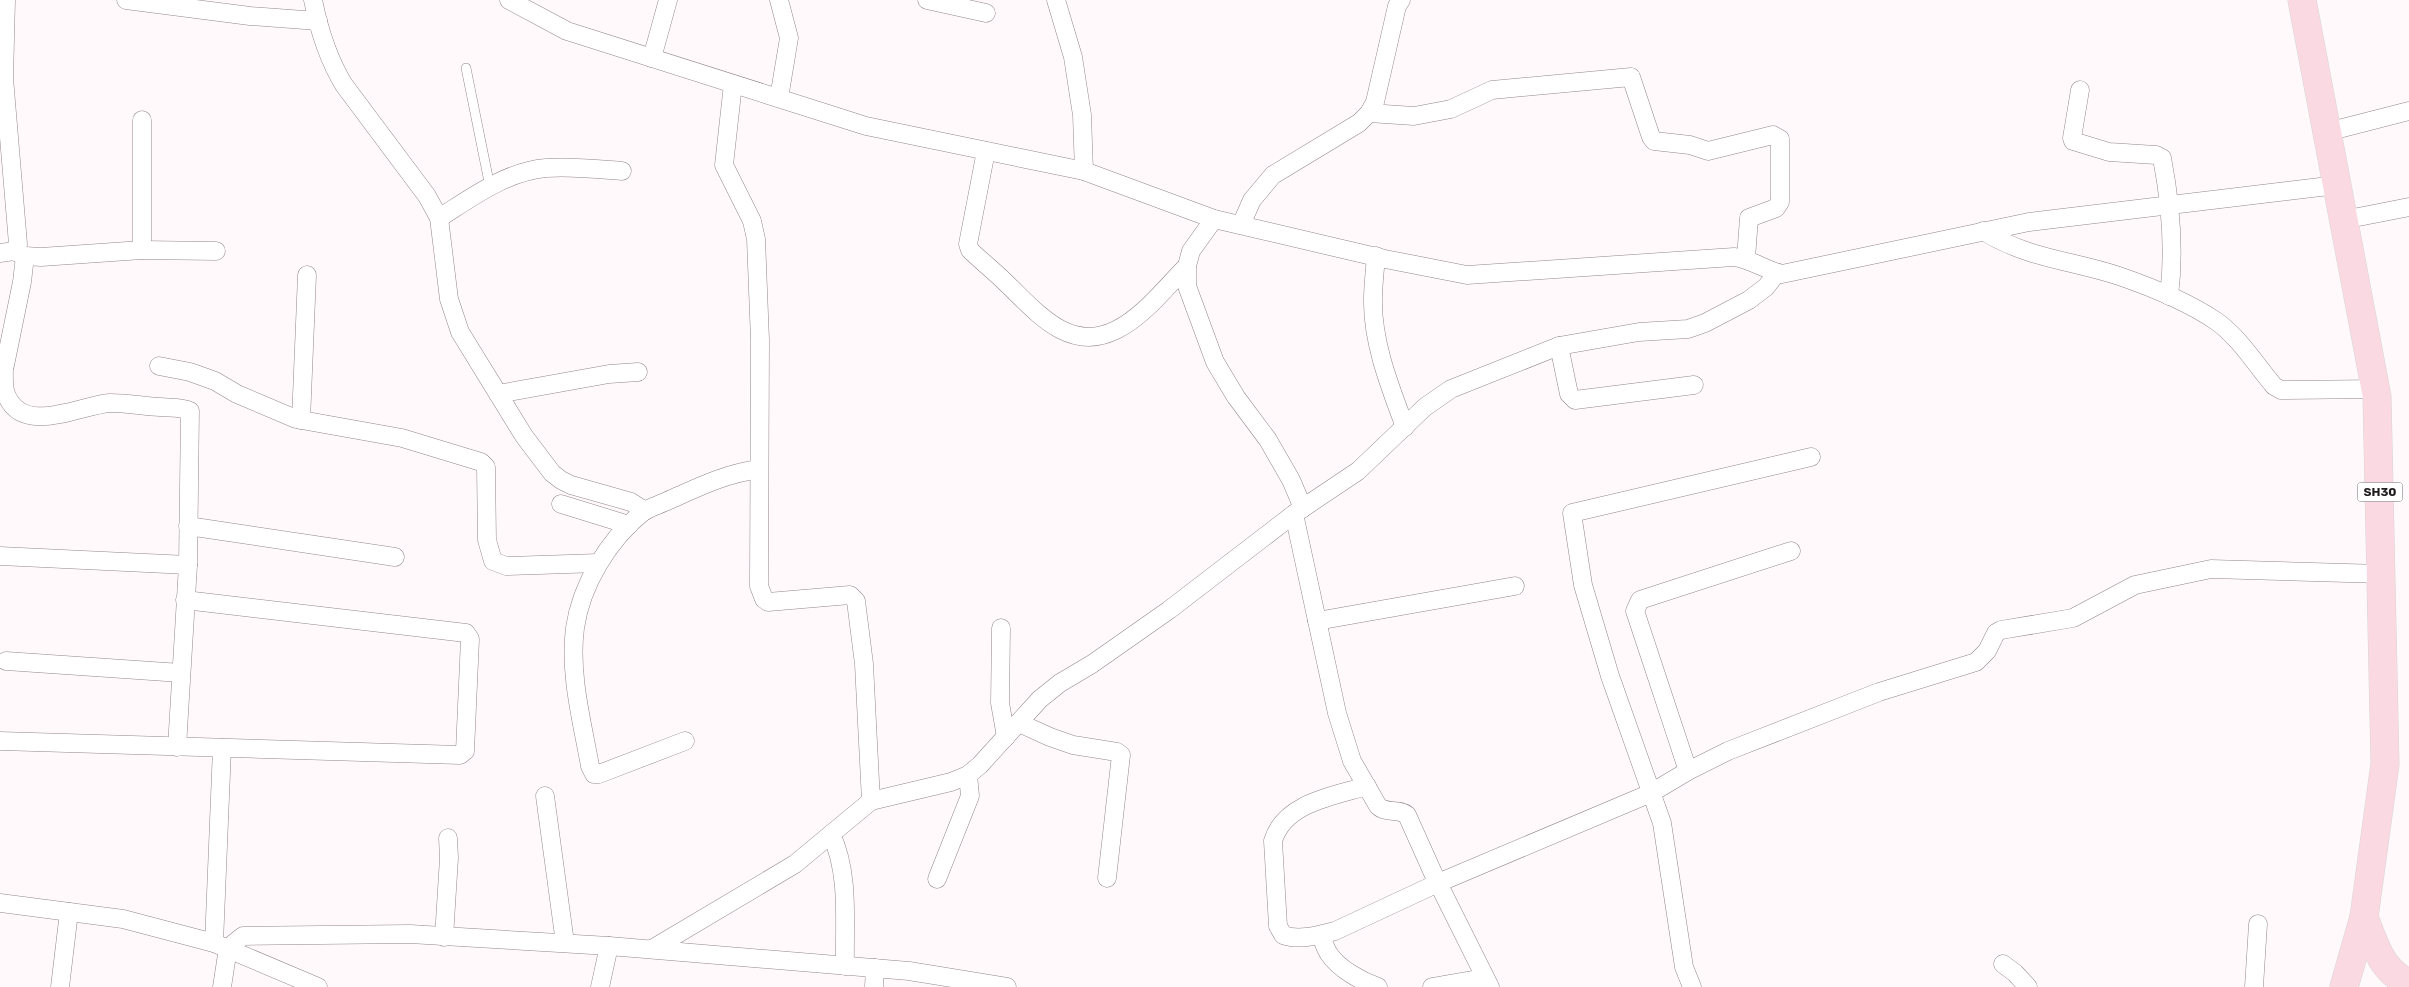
<svg xmlns="http://www.w3.org/2000/svg" width="2409" height="987" viewBox="0 0 2409 987" font-family="Rubik,sans-serif">
<style>
.lines{fill:none;stroke-linecap:round;stroke-linejoin:round}
.lane-casing{stroke:#93878a;stroke-width:10}
.street-casing{stroke:#93878a;stroke-width:19}
.primary-casing{stroke:#d7d6d6;stroke-width:29}
.lane{stroke:#fff;stroke-width:9}
.street{stroke:#fff;stroke-width:18}
.primary{stroke:#fad9e2;stroke-width:28}
.labels{text-anchor:middle;dominant-baseline:central;stroke-width:4.5;stroke-linejoin:round;paint-order:stroke}
.shield{fill:#fff;stroke:#646061;stroke-width:1}
.shield-label{font-size:12px;font-weight:bold;fill:#211c1d}
</style>
<rect width="100%" height="100%" fill="#fff9fb"/>
<g class="lines">
<defs>
<path id="lane" d="M 466,68 L 490,187"/>
<g id="street">
<path d="M 126,0 L 250,16 L 318,21"/>
<path d="M 313,0 C 319,30 328,59 344,85 L 427,196 L 439,218 L 449,299 L 460,332 L 524,436 L 552,473 L 561,480 L 571,485 L 631,502 L 645,511"/>
<path d="M 509,0 L 567,31 L 866,126 L 1084,171 L 1214,219 L 1385,259 L 1467,275 L 1734,257 C 1751,259 1765,270 1782,274 L 2029,222 L 2337,185"/>
<path d="M 779,0 L 789,38 L 779,98"/>
<path d="M 927,0 L 986,13"/>
<path d="M 1056,0 L 1073,57 L 1082,115 L 1084,171"/>
<path d="M 652,58 L 668,0"/>
<path d="M 733,84 L 724,165 L 752,221 L 756,239 L 760,340 L 759,586 L 764,599 L 768,602 L 850,595 L 856,601 L 864,664 L 871,801"/>
<path d="M 2080,90 L 2072,138 L 2073,141 L 2109,152 L 2156,155 L 2162,158 C 2171,205 2175,249 2169,296"/>
<path d="M 1369,113 L 1414,116 L 1451,109 L 1492,90 L 1631,77 L 1651,137 L 1654,141 L 1690,145 L 1708,151 L 1773,135 L 1780,139 L 1780,202 L 1776,208 L 1749,218 L 1746,258"/>
<path d="M 2327,132 L 2409,111"/>
<path d="M 986,151 L 968,244 L 970,250 C 981,261 993,270 1004,281 C 1035,310 1068,354 1116,330 C 1143,317 1166,287 1187,266"/>
<path d="M 439,218 C 471,198 507,171 546,168 C 571,166 597,169 622,171"/>
<path d="M 1214,219 L 1191,251 L 1187,266 L 1187,286 L 1215,362 L 1236,397 L 1268,440 L 1291,480 L 1303,508"/>
<path d="M 2343,220 L 2409,207"/>
<path d="M 1241,225 L 1252,200 L 1273,175 L 1359,123 L 1369,113 L 1375,102 L 1397,6 L 1401,0"/>
<path d="M 1983,231 C 2029,259 2070,260 2119,276 C 2151,287 2188,302 2216,321 C 2239,337 2256,365 2274,386 L 2281,390 L 2376,389"/>
<path d="M 142,250 L 142,120"/>
<path d="M 14,251 L 25,256 L 41,257 L 142,250 L 216,251"/>
<path d="M 0,253 L 14,251 L 18,244 L 4,78 L 6,0"/>
<path d="M 1376,256 C 1375,270 1373,285 1373,299 C 1372,342 1390,387 1405,427"/>
<path d="M 1559,346 L 1569,394 L 1575,400 L 1694,385"/>
<path d="M 159,366 L 190,372 L 215,381 L 237,394 L 296,419 L 402,438 L 481,462 L 486,467 L 487,540 L 493,561 L 506,566 L 599,563"/>
<path d="M 4,367 C 4,375 3,386 6,394 C 22,437 80,405 110,403 C 126,403 144,406 160,407 C 169,408 182,407 190,411 L 188,565 L 177,747"/>
<path d="M 0,368 L 5,365 L 22,282 L 25,256"/>
<path d="M 498,394 L 609,374 L 638,372"/>
<path d="M 301,420 L 307,275"/>
<path d="M 561,504 L 629,525"/>
<path d="M 1294,514 L 1337,713 L 1352,761 L 1378,806 C 1386,814 1399,808 1407,815 L 1433,873 L 1490,987"/>
<path d="M 188,526 L 395,557"/>
<path d="M 0,556 L 188,565"/>
<path d="M 1317,621 L 1515,586"/>
<path d="M 1001,628 L 1000,703 L 1006,737"/>
<path d="M 6,661 L 181,673"/>
<path d="M 1019,723 L 1050,737 L 1073,745 L 1117,752 L 1121,755 L 1107,878"/>
<path d="M 0,741 L 460,755 L 465,751 L 470,639 L 466,633 L 185,600"/>
<path d="M 685,741 L 599,774 L 594,774 L 590,766 C 582,721 569,674 575,628 C 581,585 609,539 643,512 C 650,507 659,505 667,501 C 699,487 724,474 759,469"/>
<path d="M 1688,771 L 1635,611 L 1640,600 L 1791,551"/>
<path d="M 1367,786 C 1333,796 1284,803 1273,841 L 1278,926 L 1283,935 C 1299,941 1319,935 1335,931 L 1438,883 L 1651,793 L 1688,771 L 1728,751 L 1879,692 L 1976,662 L 1987,651 L 1996,633 L 2001,630 L 2073,618 L 2135,585 L 2211,569 L 2382,574"/>
<path d="M 545,796 L 565,943"/>
<path d="M 831,834 C 850,874 844,922 845,966"/>
<path d="M 937,879 L 970,796 L 968,775"/>
<path d="M 0,903 L 123,919 L 214,943 L 318,987"/>
<path d="M 1321,935 C 1323,941 1325,948 1329,954 C 1339,969 1361,981 1378,987"/>
<path d="M 444,937 L 449,858 L 448,838"/>
<path d="M 214,943 L 222,748"/>
<path d="M 652,949 L 795,864 L 871,801 L 951,782 L 968,775 L 980,765 L 1040,699 L 1060,683 L 1092,664 L 1169,610 L 1294,514 L 1358,471 L 1425,407 L 1451,389 L 1559,346 L 1639,332 L 1688,329 L 1705,323 L 1749,300 L 1766,287 L 1777,273"/>
<path d="M 2003,964 L 2015,973 L 2028,987"/>
<path d="M 60,987 L 69,912"/>
<path d="M 222,987 L 228,948 L 243,936 L 410,934 L 609,946 L 909,971 L 1007,987"/>
<path d="M 600,987 L 609,946"/>
<path d="M 874,987 L 875,968"/>
<path d="M 1432,987 L 1484,978"/>
<path d="M 1692,987 L 1684,967 L 1662,823 L 1610,676 L 1583,585 L 1572,513 L 1811,457"/>
<path d="M 2254,987 L 2258,924"/>
</g>
<g id="primary">
<path d="M 2302,0 L 2377,397 L 2385,764 L 2364,917 L 2344,987"/>
<path d="M 2364,917 C 2374,943 2381,971 2409,983"/>
</g>
</defs>
<!-- lane casing -->
<use href="#lane" class="lane-casing"/>
<!-- street casing -->
<use href="#street" class="street-casing"/>
<!-- primary casing -->
<use href="#primary" class="primary-casing"/>
<!-- lane -->
<use href="#lane" class="lane"/>
<!-- street -->
<use href="#street" class="street"/>
<!-- primary -->
<use href="#primary" class="primary"/>
</g>
<g class="labels">
<!-- shield labels -->
<rect class="shield" x="2357.5" y="482.5" width="45" height="19" rx="4"/>
<g class="shield-label">
<text x="2380" y="492">SH30</text>
</g>
</g>
</svg>
